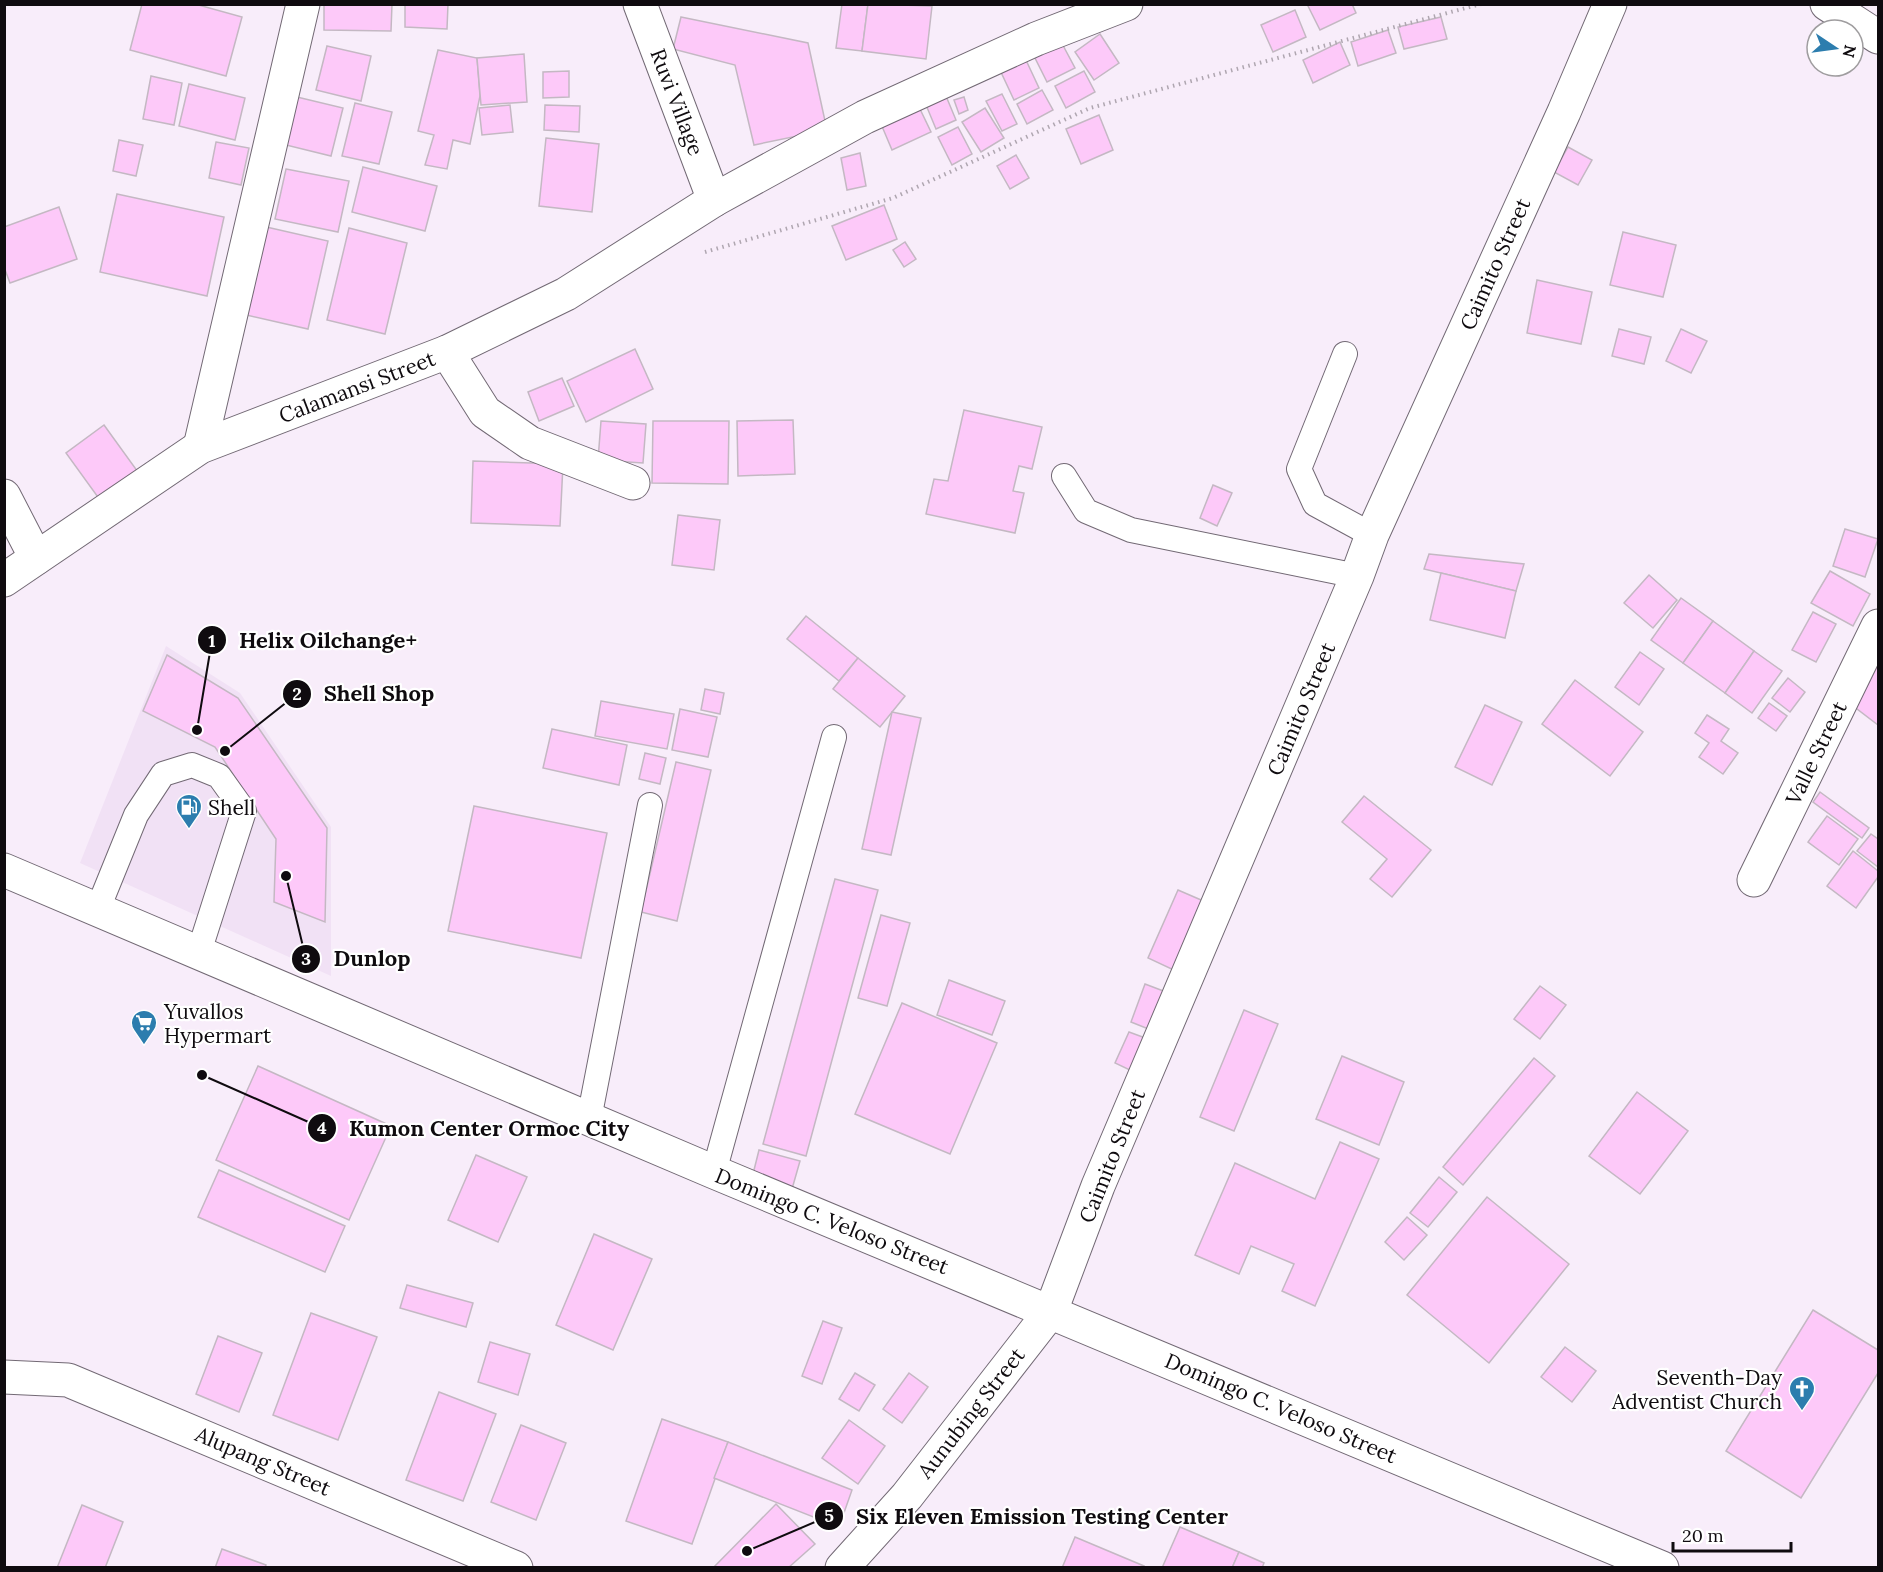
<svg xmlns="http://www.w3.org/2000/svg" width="1883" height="1572" viewBox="0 0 1883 1572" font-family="Lora,serif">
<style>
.built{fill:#f1e1f5}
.building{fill:#fdc9f9;stroke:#c4b8c3;stroke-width:1.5}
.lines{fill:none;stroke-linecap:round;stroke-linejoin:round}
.lane-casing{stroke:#726974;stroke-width:26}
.street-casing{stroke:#726974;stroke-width:35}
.secondary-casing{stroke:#726974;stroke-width:35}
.path{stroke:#afa6b0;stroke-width:4;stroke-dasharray:1.5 4.5;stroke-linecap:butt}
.lane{stroke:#fff;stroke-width:24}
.street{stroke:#fff;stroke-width:33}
.secondary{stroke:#fff;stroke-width:33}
.labels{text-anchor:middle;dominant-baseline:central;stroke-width:4.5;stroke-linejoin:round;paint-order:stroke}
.street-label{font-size:21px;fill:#0f0b0f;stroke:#fff}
.poi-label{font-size:21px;fill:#0f0b0f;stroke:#fff;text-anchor:start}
.leader{fill:none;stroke:#0f0b0f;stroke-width:2}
.callout-dot{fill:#0f0b0f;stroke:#fff;stroke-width:2}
.mark-label{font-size:18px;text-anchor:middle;font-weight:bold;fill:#fff}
.callout-label{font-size:22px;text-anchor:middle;font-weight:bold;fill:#0f0b0f;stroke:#fff;stroke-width:4.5;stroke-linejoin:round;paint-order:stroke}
</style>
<rect width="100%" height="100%" fill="#f8edfa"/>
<!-- built -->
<path class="built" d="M 166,646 L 240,693 L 331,827 L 331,976 L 80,863 Z"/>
<!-- building -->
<g class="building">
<path d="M 142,4 L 195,4 L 242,17 L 226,76 L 130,50 Z"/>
<path d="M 324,4 L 392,4 L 391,31 L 324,30 Z"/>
<path d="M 405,4 L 448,4 L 447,29 L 405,27 Z"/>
<path d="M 842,4 L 868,4 L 862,51 L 836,48 Z"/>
<path d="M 868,4 L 932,6 L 926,59 L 862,51 Z"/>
<path d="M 1307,4 L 1352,4 L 1356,13 L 1320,30 Z"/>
<path d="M 1295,10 L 1306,37 L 1273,52 L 1261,25 Z"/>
<path d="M 681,17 L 808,43 L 827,130 L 754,145 L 735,65 L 673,49 Z"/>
<path d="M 1441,17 L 1447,39 L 1404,49 L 1398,27 Z"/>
<path d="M 1388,30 L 1396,53 L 1358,66 L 1351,42 Z"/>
<path d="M 1100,34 L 1119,63 L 1094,80 L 1075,52 Z"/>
<path d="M 1058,36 L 1075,68 L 1047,82 L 1031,50 Z"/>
<path d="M 1340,42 L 1350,65 L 1313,83 L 1303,60 Z"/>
<path d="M 327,46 L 371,56 L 361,101 L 316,90 Z"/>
<path d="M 438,50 L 477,58 L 480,96 L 470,144 L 453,140 L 447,169 L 425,165 L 434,135 L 418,131 Z"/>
<path d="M 524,54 L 527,102 L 481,105 L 477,58 Z"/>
<path d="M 1025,58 L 1039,88 L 1014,100 L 1000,70 Z"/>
<path d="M 569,71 L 569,97 L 543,98 L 543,72 Z"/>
<path d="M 1084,71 L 1095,92 L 1066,108 L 1055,86 Z"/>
<path d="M 151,76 L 182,83 L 174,125 L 143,119 Z"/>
<path d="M 189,84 L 245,98 L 235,140 L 179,126 Z"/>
<path d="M 1042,90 L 1053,110 L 1027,124 L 1017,104 Z"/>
<path d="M 1002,94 L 1017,124 L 1002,131 L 986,101 Z"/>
<path d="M 946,96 L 956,120 L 936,129 L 926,105 Z"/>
<path d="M 297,97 L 343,108 L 331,156 L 286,145 Z"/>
<path d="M 964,97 L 968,110 L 959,114 L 954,100 Z"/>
<path d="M 355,103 L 392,112 L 379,164 L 342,156 Z"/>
<path d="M 510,105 L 513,132 L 482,135 L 479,108 Z"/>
<path d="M 545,105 L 580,106 L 579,132 L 544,130 Z"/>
<path d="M 919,107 L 931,132 L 892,150 L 881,124 Z"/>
<path d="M 985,108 L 1004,138 L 981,152 L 962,122 Z"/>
<path d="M 1099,115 L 1113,150 L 1081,164 L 1066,129 Z"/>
<path d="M 958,127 L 972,154 L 952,165 L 938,137 Z"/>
<path d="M 546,138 L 599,144 L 592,212 L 539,206 Z"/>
<path d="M 119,140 L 143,145 L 136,176 L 113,171 Z"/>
<path d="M 216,142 L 249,148 L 241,185 L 209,178 Z"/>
<path d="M 1568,147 L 1592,160 L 1578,185 L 1554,172 Z"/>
<path d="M 860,153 L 866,186 L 847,190 L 841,158 Z"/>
<path d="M 1016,155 L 1029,178 L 1010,189 L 997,166 Z"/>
<path d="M 363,167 L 437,186 L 425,231 L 352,212 Z"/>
<path d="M 286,169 L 349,181 L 338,232 L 275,219 Z"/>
<path d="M 117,194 L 224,217 L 207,296 L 100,272 Z"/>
<path d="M 884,205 L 897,239 L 846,260 L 832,226 Z"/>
<path d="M 59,207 L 77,259 L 10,283 L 4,267 L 4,227 Z"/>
<path d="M 262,226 L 328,241 L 308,329 L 242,314 Z"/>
<path d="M 349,228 L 407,243 L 385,334 L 327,320 Z"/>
<path d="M 1623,232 L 1676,245 L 1663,297 L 1610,285 Z"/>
<path d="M 905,242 L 916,259 L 904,267 L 893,250 Z"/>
<path d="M 1537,280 L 1592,292 L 1581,344 L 1527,333 Z"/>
<path d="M 1619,329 L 1651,337 L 1644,364 L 1612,356 Z"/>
<path d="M 1681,329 L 1707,341 L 1691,373 L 1666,361 Z"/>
<path d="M 635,349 L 653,389 L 586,422 L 567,381 Z"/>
<path d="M 562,378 L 574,406 L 539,421 L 528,392 Z"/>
<path d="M 964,410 L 1042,427 L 1032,469 L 1019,466 L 1013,491 L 1024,493 L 1015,533 L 926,514 L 934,479 L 948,481 Z"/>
<path d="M 793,420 L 795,474 L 738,476 L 737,421 Z"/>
<path d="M 601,421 L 646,424 L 643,463 L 598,460 Z"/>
<path d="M 653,421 L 729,421 L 728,484 L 652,483 Z"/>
<path d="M 104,425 L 138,472 L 100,500 L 66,453 Z"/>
<path d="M 473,461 L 563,464 L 560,526 L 471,523 Z"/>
<path d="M 1213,485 L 1232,493 L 1217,526 L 1200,518 Z"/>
<path d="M 678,515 L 720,520 L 714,570 L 672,565 Z"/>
<path d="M 1845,529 L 1878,539 L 1865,577 L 1833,566 Z"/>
<path d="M 1429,554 L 1524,564 L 1516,591 L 1424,569 Z"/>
<path d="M 1830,571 L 1870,594 L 1853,626 L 1811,603 Z"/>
<path d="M 1441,573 L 1516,591 L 1505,638 L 1430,620 Z"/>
<path d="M 1649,575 L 1677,600 L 1653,628 L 1624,603 Z"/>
<path d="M 1681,598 L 1713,621 L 1683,663 L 1651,640 Z"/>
<path d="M 1813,612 L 1836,624 L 1816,662 L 1792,650 Z"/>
<path d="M 806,616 L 858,658 L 839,681 L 787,639 Z"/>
<path d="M 1713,621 L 1754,651 L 1725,693 L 1683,663 Z"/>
<path d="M 1754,651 L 1782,671 L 1752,713 L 1725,693 Z"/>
<path d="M 1640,652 L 1664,669 L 1639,705 L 1615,687 Z"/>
<path d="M 167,655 L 238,698 L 327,828 L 325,922 L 274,902 L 276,839 L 215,747 L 143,711 Z"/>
<path d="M 858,658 L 905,696 L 880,727 L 833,689 Z"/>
<path d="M 1877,664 L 1878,665 L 1878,725 L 1848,702 Z"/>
<path d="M 1788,678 L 1805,692 L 1790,712 L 1772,698 Z"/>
<path d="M 1575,680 L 1643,732 L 1610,776 L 1542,724 Z"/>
<path d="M 705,689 L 724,693 L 720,714 L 701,710 Z"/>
<path d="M 601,701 L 674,714 L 667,749 L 595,736 Z"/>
<path d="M 1769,703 L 1787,716 L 1776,731 L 1758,718 Z"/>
<path d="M 1485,705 L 1522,722 L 1492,785 L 1455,767 Z"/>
<path d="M 680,709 L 717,717 L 708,757 L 672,750 Z"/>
<path d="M 892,712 L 921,718 L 891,855 L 862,849 Z"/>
<path d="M 1707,715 L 1729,729 L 1721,741 L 1738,753 L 1723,774 L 1699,757 L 1709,743 L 1695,733 Z"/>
<path d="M 552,729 L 627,745 L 619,785 L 543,768 Z"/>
<path d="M 645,753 L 666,758 L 660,784 L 639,779 Z"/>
<path d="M 676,762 L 711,770 L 677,921 L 641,912 Z"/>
<path d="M 1820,792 L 1869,828 L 1862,838 L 1813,802 Z"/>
<path d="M 1364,796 L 1431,850 L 1392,897 L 1370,879 L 1387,859 L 1342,822 Z"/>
<path d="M 474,806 L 607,833 L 581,958 L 448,931 Z"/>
<path d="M 1827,816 L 1858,839 L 1839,865 L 1808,842 Z"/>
<path d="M 1871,834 L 1878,839 L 1878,867 L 1857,851 Z"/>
<path d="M 1853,851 L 1878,871 L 1878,877 L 1856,908 L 1827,886 Z"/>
<path d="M 835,879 L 878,890 L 806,1156 L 763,1144 Z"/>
<path d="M 1178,890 L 1208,903 L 1178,972 L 1148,958 Z"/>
<path d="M 881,915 L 910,923 L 887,1006 L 858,998 Z"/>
<path d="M 949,980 L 1005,1001 L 992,1035 L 937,1015 Z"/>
<path d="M 1145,984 L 1166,992 L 1151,1030 L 1131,1022 Z"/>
<path d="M 1540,986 L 1566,1005 L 1540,1039 L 1514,1019 Z"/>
<path d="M 902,1003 L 997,1043 L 950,1154 L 855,1114 Z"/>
<path d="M 1244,1010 L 1278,1024 L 1234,1131 L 1200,1117 Z"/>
<path d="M 1129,1032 L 1148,1039 L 1134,1072 L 1115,1063 Z"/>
<path d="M 1342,1056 L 1404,1082 L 1379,1145 L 1316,1119 Z"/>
<path d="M 1534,1058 L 1555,1076 L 1463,1185 L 1443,1167 Z"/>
<path d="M 258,1066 L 391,1126 L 349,1220 L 216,1160 Z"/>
<path d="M 1637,1092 L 1688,1131 L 1640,1194 L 1589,1156 Z"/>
<path d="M 1340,1142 L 1379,1159 L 1315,1306 L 1282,1291 L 1294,1264 L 1251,1246 L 1239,1274 L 1195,1255 L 1235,1163 L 1315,1199 Z"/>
<path d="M 759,1150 L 800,1161 L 790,1196 L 750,1186 Z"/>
<path d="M 476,1155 L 527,1177 L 498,1242 L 448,1220 Z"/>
<path d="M 219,1170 L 345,1226 L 325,1272 L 198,1217 Z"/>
<path d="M 1439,1177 L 1457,1192 L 1428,1227 L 1410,1213 Z"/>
<path d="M 1487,1197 L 1569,1264 L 1489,1363 L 1407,1295 Z"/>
<path d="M 1407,1217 L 1427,1235 L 1404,1260 L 1385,1242 Z"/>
<path d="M 594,1234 L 652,1259 L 613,1350 L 556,1325 Z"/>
<path d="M 407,1285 L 473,1303 L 466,1327 L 400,1308 Z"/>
<path d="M 1813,1310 L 1878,1350 L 1878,1373 L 1801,1498 L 1726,1451 Z"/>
<path d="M 311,1313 L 377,1337 L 338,1440 L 273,1415 Z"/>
<path d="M 823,1321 L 842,1328 L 822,1384 L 802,1376 Z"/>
<path d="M 218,1336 L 262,1353 L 239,1412 L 196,1394 Z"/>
<path d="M 490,1342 L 530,1354 L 518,1395 L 478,1382 Z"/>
<path d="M 1565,1347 L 1596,1371 L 1572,1402 L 1541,1377 Z"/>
<path d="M 855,1373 L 875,1385 L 859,1411 L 839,1399 Z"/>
<path d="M 909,1373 L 928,1387 L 902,1423 L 883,1409 Z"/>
<path d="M 439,1392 L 496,1414 L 463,1501 L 406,1480 Z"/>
<path d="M 662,1419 L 728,1442 L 692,1544 L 626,1521 Z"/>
<path d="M 849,1420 L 885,1446 L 858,1484 L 822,1458 Z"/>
<path d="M 521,1425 L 566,1443 L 536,1520 L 491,1502 Z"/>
<path d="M 728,1442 L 852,1490 L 839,1527 L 714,1478 Z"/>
<path d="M 776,1504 L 815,1544 L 788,1568 L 713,1568 Z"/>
<path d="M 82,1505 L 123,1522 L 105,1568 L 57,1568 Z"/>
<path d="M 1180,1527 L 1239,1552 L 1232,1568 L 1162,1568 Z"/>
<path d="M 1075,1537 L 1144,1566 L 1143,1568 L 1062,1568 Z"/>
<path d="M 222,1549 L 266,1565 L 265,1568 L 215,1568 Z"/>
<path d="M 1239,1552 L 1264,1563 L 1262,1568 L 1232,1568 Z"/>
</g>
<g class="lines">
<defs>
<g id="lane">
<path d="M 1345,354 L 1299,469 L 1315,504 L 1372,535"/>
<path d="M 1064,476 L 1086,511 L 1131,530 L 1357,576"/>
<path d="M 97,911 L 136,815 L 163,774 L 192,765 L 219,776 L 244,811 L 198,955"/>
<path d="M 589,1119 L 650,805"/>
<path d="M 714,1172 L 834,737"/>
</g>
<g id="street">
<path d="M 640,4 L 714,200"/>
<path d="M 1827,4 L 1878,37"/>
<path d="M 447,352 L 485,412 L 530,443 L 633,483"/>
<path d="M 200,447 L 303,4"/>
<path d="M 4,496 L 36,558"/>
<path d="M 4,580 L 200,447 L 447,352 L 566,294 L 714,200 L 865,117 L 1036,39 L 1126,4"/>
<path d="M 1754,880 L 1878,626"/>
<path d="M 1051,1311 L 1098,1186 L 1357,576 L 1372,535 L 1564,112 L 1610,4"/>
<path d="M 4,1377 L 68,1380 L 516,1568"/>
</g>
<g id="secondary">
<path d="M 4,870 L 714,1172 L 1662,1568"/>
<path d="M 842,1568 L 907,1496 L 1051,1311"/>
</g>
</defs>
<!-- lane casing -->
<use href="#lane" class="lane-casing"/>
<!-- street casing -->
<use href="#street" class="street-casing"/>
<!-- secondary casing -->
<use href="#secondary" class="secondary-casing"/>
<!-- path -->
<path class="path" d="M 705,252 L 893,198 L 1090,108 L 1481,4"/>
<!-- lane -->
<use href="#lane" class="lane"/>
<!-- street -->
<use href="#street" class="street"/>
<!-- secondary -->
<use href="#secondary" class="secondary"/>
</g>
<!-- icons -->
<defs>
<symbol id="fuel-pin" viewBox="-11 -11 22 30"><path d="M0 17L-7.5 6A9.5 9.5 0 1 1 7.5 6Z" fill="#2c7dae" stroke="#fff"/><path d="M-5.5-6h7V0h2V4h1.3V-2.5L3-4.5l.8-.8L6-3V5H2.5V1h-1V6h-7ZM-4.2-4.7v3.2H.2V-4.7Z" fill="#fff"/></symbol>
<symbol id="supermarket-pin" viewBox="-11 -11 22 30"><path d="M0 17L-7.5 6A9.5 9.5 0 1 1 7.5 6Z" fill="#2c7dae" stroke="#fff"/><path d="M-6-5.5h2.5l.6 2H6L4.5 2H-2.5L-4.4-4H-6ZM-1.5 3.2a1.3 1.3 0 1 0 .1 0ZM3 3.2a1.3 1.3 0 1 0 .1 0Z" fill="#fff"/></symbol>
<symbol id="church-pin" viewBox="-11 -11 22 30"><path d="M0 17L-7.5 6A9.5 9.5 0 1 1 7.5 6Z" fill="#2c7dae" stroke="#fff"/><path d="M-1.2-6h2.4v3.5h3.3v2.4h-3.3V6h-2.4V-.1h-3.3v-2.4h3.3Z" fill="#fff"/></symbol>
</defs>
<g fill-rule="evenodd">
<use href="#fuel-pin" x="174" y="792" width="30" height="40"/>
<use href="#supermarket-pin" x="129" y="1008" width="30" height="40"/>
<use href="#church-pin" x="1787" y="1374" width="30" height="40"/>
</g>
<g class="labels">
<!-- street labels -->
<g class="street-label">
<text transform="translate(677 102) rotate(69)">Ruvi Village</text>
<text transform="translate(1495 264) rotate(-66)">Caimito Street</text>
<text transform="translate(357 387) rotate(-21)">Calamansi Street</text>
<text transform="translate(1301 709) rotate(-67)">Caimito Street</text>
<text transform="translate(1816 753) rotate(-64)">Valle Street</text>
<text transform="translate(1112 1156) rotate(-68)">Caimito Street</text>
<text transform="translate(832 1221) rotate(22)">Domingo C. Veloso Street</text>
<text transform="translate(1281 1408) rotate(23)">Domingo C. Veloso Street</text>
<text transform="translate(971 1413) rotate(-52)">Aunubing Street</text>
<text transform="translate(263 1461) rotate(23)">Alupang Street</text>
</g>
<!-- poi labels -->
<g class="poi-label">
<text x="208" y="807">Shell</text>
<text x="164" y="1011">Yuvallos<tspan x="164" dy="24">Hypermart</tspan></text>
<text x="1782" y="1377" text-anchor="end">Seventh-Day<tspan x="1782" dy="24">Adventist Church</tspan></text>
</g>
</g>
<!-- callouts -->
<path class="leader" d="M197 730L212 640M225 751L297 694M286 876L306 959M202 1075L322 1128M747 1551L829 1516"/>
<g class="callout-dot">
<circle cx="197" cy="730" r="6"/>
<circle cx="225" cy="751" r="6"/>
<circle cx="286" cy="876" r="6"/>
<circle cx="202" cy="1075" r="6"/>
<circle cx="747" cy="1551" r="6"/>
<circle cx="212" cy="640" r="15"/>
<circle cx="297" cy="694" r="15"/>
<circle cx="306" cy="959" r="15"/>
<circle cx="322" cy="1128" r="15"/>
<circle cx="829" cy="1516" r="15"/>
</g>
<g class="mark-label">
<text x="212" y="647">1</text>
<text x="297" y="700">2</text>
<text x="306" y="965">3</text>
<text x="322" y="1134">4</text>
<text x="829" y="1522">5</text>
</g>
<g class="callout-label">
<text x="328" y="648">Helix Oilchange+</text>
<text x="379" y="701">Shell Shop</text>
<text x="372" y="966">Dunlop</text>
<text x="489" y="1136">Kumon Center Ormoc City</text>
<text x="1042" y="1524">Six Eleven Emission Testing Center</text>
</g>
<!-- border -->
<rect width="1883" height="1572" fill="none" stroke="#0f0b0f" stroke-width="12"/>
<!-- north arrow -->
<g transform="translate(1835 48) rotate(103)"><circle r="28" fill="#ffffff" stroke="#9f9d9f" stroke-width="1.5"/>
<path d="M0-4.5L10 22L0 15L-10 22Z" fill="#2c7dae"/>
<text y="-9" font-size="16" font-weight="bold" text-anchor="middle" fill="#0f0b0f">N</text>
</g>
<!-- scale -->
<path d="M1673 1542v9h118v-9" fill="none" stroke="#0f0b0f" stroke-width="3"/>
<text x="1682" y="1542" font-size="18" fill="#0f0b0f" stroke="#ffffff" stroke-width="4.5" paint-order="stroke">20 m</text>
</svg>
